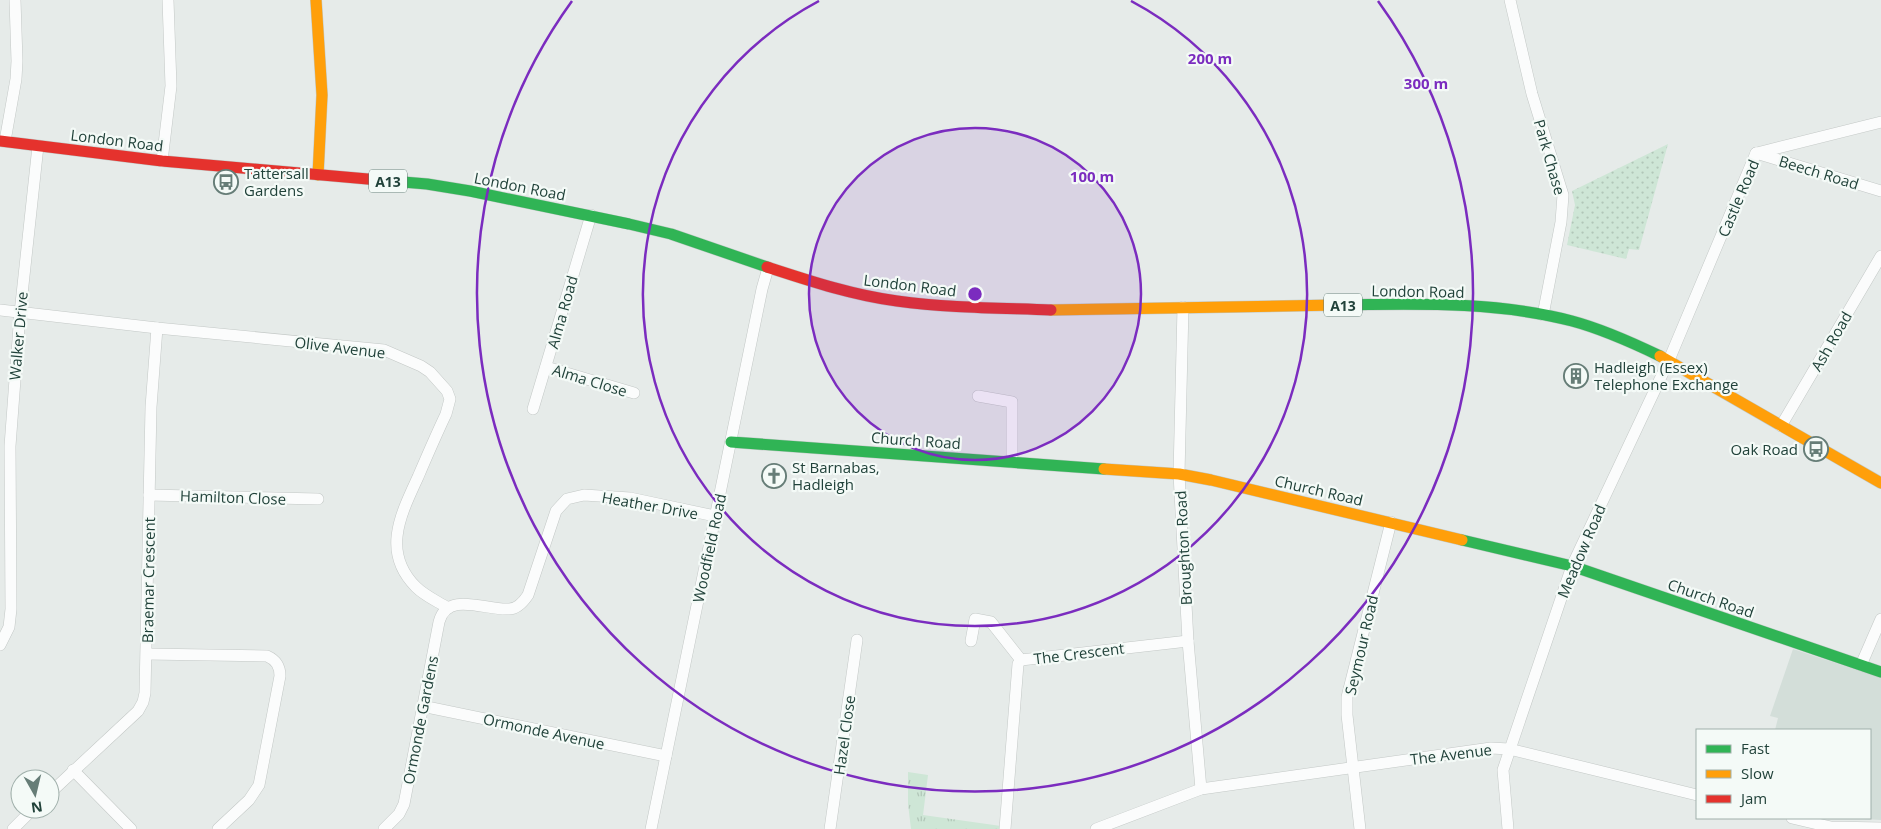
<svg xmlns="http://www.w3.org/2000/svg" width="1881" height="829" viewBox="0 0 1881 829" font-family="'Open Sans',sans-serif">
<style>
.built{fill:#d3ded9}
.grass{fill:url(#grass-dots)}
.park{fill:url(#park-tufts)}
.lines{fill:none;stroke-linecap:round;stroke-linejoin:round}
.street-casing{stroke:#c3c8c6;stroke-width:12}
.fast-casing{stroke:#c1c9c6;stroke-width:12}
.slow-casing{stroke:#c1c9c6;stroke-width:12}
.jam-casing{stroke:#c1c9c6;stroke-width:12}
.street{stroke:#fbfcfc;stroke-width:11}
.fast{stroke:#30b455;stroke-width:11}
.slow{stroke:#ff9f0a;stroke-width:11}
.jam{stroke:#e5322d;stroke-width:11}
.ring{fill:none;stroke:#7b2cbf;stroke-width:2.5}
.labels{text-anchor:middle;dominant-baseline:central;stroke-width:4.5;stroke-linejoin:round;paint-order:stroke}
.shield{fill:#f4faf7;stroke:#607973;stroke-width:1}
.shield-label{font-size:14px;font-weight:bold;fill:#21423a}
.street-label{font-size:15px;fill:#21423a;stroke:#f4faf7}
.poi-label{font-size:15px;fill:#21423a;stroke:#f4faf7;text-anchor:start}
.centre{fill:#7b2cbf;stroke:#f4faf7;stroke-width:2.5}
.ring-label{font-size:15px;text-anchor:middle;font-weight:bold;fill:#7b2cbf;stroke:#f4faf7;stroke-width:4.5;stroke-linejoin:round;paint-order:stroke}
</style>
<defs>
<pattern id="grass-dots" width="8" height="8" patternUnits="userSpaceOnUse" patternTransform="scale(1.25)"><rect width="8" height="8" fill="#cee6d6"/><path d="M2 2h.1M6 6h.1" fill="none" stroke="#b1c6b8" stroke-width="1.8" stroke-linecap="round"/></pattern>
<pattern id="park-tufts" width="24" height="20" patternUnits="userSpaceOnUse" patternTransform="scale(1.25)"><rect width="24" height="20" fill="#cee6d6"/><path d="M3 7l-1-3M5 7V3M7 7l1-3M15 17l-1-3M17 17v-4M19 17l1-3" fill="none" stroke="#b1c6b8"/></pattern>
</defs>
<rect width="100%" height="100%" fill="#e6ebe9"/>
<!-- built -->
<path class="built" d="M 1793,649 L 1881,678 L 1881,820 L 1847,818 L 1870,818 L 1870,730 L 1775,730 L 1778,718 L 1770,716 Z"/>
<!-- grass -->
<path class="grass" d="M 1668,144 L 1639,250 L 1629,249 L 1626,259 L 1567,245 L 1575,205 L 1572,191 Z"/>
<!-- park -->
<path class="park" d="M 908,772 L 928,775 L 923,815 L 1001,826 L 1001,829 L 911,829 L 908,804 Z"/>
<g class="lines">
<defs>
<g id="street">
<path d="M 1510,0 L 1532,94 L 1563,195 L 1561,222 L 1543,315"/>
<path d="M 5,141 L 16,79 L 17,61 L 15,0"/>
<path d="M 1756,153 L 1881,191"/>
<path d="M 1757,153 L 1881,122"/>
<path d="M 162,161 L 171,86 L 168,0"/>
<path d="M 1183,307 L 1179,474 L 1188,641 L 1201,789"/>
<path d="M 0,310 L 157,328 L 384,350 L 421,366 L 430,372 L 447,391 L 450,399 L 446,414 C 436,435 427,456 418,477 C 401,514 381,552 416,587 C 425,596 437,601 448,608"/>
<path d="M 546,367 L 634,393"/>
<path d="M 978,396 L 1012,402 L 1012,462"/>
<path d="M 533,409 L 591,215"/>
<path d="M 1781,426 L 1881,256"/>
<path d="M 149,495 L 318,499"/>
<path d="M 971,641 L 975,619 L 991,622 L 1021,660"/>
<path d="M 0,645 L 9,627 L 11,609 L 10,446 L 20,313 L 38,146"/>
<path d="M 147,654 L 267,656 C 276,660 280,666 280,676 L 259,785 L 249,800 L 218,829"/>
<path d="M 1861,665 L 1881,619"/>
<path d="M 422,706 L 666,756"/>
<path d="M 73,770 L 131,829"/>
<path d="M 50,793 L 138,711 L 143,702 L 145,693 L 151,407 L 157,328"/>
<path d="M 1792,818 L 1831,827 L 1881,828"/>
<path d="M 13,829 L 33,809"/>
<path d="M 384,829 L 399,814 L 404,804 L 439,622 C 447,590 487,611 509,609 C 517,609 524,601 528,595 L 556,511 L 567,499 L 584,495 L 630,498 L 715,516"/>
<path d="M 651,829 L 762,289 L 768,268"/>
<path d="M 830,829 L 857,640"/>
<path d="M 1005,829 L 1018,664 L 1021,660 L 1188,641"/>
<path d="M 1096,829 L 1201,789 L 1491,748 L 1509,749 L 1697,795"/>
<path d="M 1360,829 L 1347,715 L 1347,697 L 1391,522"/>
<path d="M 1508,829 L 1503,770 L 1572,566 L 1669,360 L 1756,153"/>
</g>
<g id="fast">
<path d="M 379,180 L 427,184 L 470,191 L 629,224 L 671,234 L 767,267"/>
<path d="M 1337,305 C 1416,304 1495,301 1572,321 C 1602,329 1631,342 1660,356"/>
<path d="M 731,442 L 1104,469"/>
<path d="M 1462,540 L 1572,566 L 1881,672"/>
</g>
<g id="slow">
<path d="M 316,0 L 322,95 L 318,175"/>
<path d="M 1051,310 L 1337,305"/>
<path d="M 1660,356 L 1881,483"/>
<path d="M 1104,469 L 1179,474 L 1211,480 L 1462,540"/>
</g>
<g id="jam">
<path d="M 0,141 L 162,161 L 379,180"/>
<path d="M 767,267 C 810,281 852,295 897,301 C 948,308 1000,308 1051,310"/>
</g>
</defs>
<!-- street casing -->
<use href="#street" class="street-casing"/>
<!-- fast casing -->
<use href="#fast" class="fast-casing"/>
<!-- slow casing -->
<use href="#slow" class="slow-casing"/>
<!-- jam casing -->
<use href="#jam" class="jam-casing"/>
<!-- street -->
<use href="#street" class="street"/>
<!-- fast -->
<use href="#fast" class="fast"/>
<!-- slow -->
<use href="#slow" class="slow"/>
<!-- jam -->
<use href="#jam" class="jam"/>
</g>
<!-- distance rings -->
<circle cx="975" cy="294" r="166" fill="#7b2cbf" fill-opacity=".12"/>
<g class="ring">
<circle cx="975" cy="294" r="166"/>
<path d="M1131 1A332 332 0 1 1 819 1"/>
<path d="M1378 1A498 498 0 1 1 572 1"/>
</g>
<!-- icons -->
<defs>
<symbol id="bus-ring" viewBox="-11 -11 22 22"><circle r="9.5" fill="#f4faf7" stroke="#667d77" stroke-width="1.5"/><path d="M-5-6H5V4H4V6H2V4H-2V6H-4V4H-5ZM-3.5-4V0h7V-4ZM-3.5 1.2v1.5H-2V1.2ZM2 1.2v1.5H3.5V1.2Z" fill="#667d77"/></symbol>
<symbol id="building-ring" viewBox="-11 -11 22 22"><circle r="9.5" fill="#f4faf7" stroke="#667d77" stroke-width="1.5"/><path d="M-4-6H4V6H1V3H-1V6H-4ZM-2.5-4.3h1.7v1.8h-1.7ZM.8-4.3h1.7v1.8H.8ZM-2.5-1h1.7V.8h-1.7ZM.8-1h1.7V.8H.8Z" fill="#667d77"/></symbol>
<symbol id="church-ring" viewBox="-11 -11 22 22"><circle r="9.5" fill="#f4faf7" stroke="#667d77" stroke-width="1.5"/><path d="M-1.2-6h2.4v3.5h3.3v2.4h-3.3V6h-2.4V-.1h-3.3v-2.4h3.3Z" fill="#667d77"/></symbol>
</defs>
<g fill-rule="evenodd">
<use href="#bus-ring" x="212" y="168" width="28" height="28"/>
<use href="#building-ring" x="1562" y="362" width="28" height="28"/>
<use href="#bus-ring" x="1802" y="435" width="28" height="28"/>
<use href="#church-ring" x="760" y="462" width="28" height="28"/>
</g>
<g class="labels">
<!-- shield labels -->
<g class="shield">
<rect x="369" y="169.5" width="38" height="23" rx="4"/>
<rect x="1324" y="293.5" width="38" height="23" rx="4"/>
</g>
<g class="shield-label">
<text x="388" y="181">A13</text>
<text x="1343" y="305">A13</text>
</g>
<!-- street labels -->
<g class="street-label">
<text transform="translate(117 140) rotate(7)">London Road</text>
<text transform="translate(1550 157) rotate(74)">Park Chase</text>
<text transform="translate(1819 172) rotate(17)">Beech Road</text>
<text transform="translate(520 186) rotate(11)">London Road</text>
<text transform="translate(1738 198) rotate(-67)">Castle Road</text>
<text transform="translate(910 285) rotate(7)">London Road</text>
<text transform="translate(1418 291) rotate(1)">London Road</text>
<text transform="translate(562 312) rotate(-74)">Alma Road</text>
<text transform="translate(18 336) rotate(-85)">Walker Drive</text>
<text transform="translate(1831 341) rotate(-60)">Ash Road</text>
<text transform="translate(340 347) rotate(7)">Olive Avenue</text>
<text transform="translate(590 380) rotate(17)">Alma Close</text>
<text transform="translate(916 440) rotate(4)">Church Road</text>
<text transform="translate(1319 490) rotate(13)">Church Road</text>
<text transform="translate(233 497) rotate(2)">Hamilton Close</text>
<text transform="translate(650 505) rotate(10)">Heather Drive</text>
<text transform="translate(709 548) rotate(-78)">Woodfield Road</text>
<text transform="translate(1183 548) rotate(-93)">Broughton Road</text>
<text transform="translate(1581 551) rotate(-67)">Meadow Road</text>
<text transform="translate(148 580) rotate(-89)">Braemar Crescent</text>
<text transform="translate(1711 598) rotate(19)">Church Road</text>
<text transform="translate(1361 645) rotate(-77)">Seymour Road</text>
<text transform="translate(1079 653) rotate(-7)">The Crescent</text>
<text transform="translate(420 720) rotate(-79)">Ormonde Gardens</text>
<text transform="translate(544 731) rotate(12)">Ormonde Avenue</text>
<text transform="translate(844 735) rotate(-82)">Hazel Close</text>
<text transform="translate(1451 754) rotate(-7)">The Avenue</text>
</g>
<!-- poi labels -->
<g class="poi-label">
<text x="244" y="173">Tattersall<tspan x="244" dy="17">Gardens</tspan></text>
<text x="1594" y="367">Hadleigh (Essex)<tspan x="1594" dy="17">Telephone Exchange</tspan></text>
<text x="1798" y="449" text-anchor="end">Oak Road</text>
<text x="792" y="467">St Barnabas,<tspan x="792" dy="17">Hadleigh</tspan></text>
</g>
</g>
<circle cx="975" cy="294" r="8" class="centre"/>
<g class="ring-label">
<text x="1210" y="64">200 m</text>
<text x="1426" y="89">300 m</text>
<text x="1092" y="182">100 m</text>
</g>
<!-- legend -->
<rect x="1696" y="729" width="175" height="90" fill="#f4faf7" stroke="#a0b0ab"/>
<rect x="1706" y="745" width="25" height="8" fill="#30b455" stroke="#a0b0ab"/>
<text x="1741" y="754" font-size="15" fill="#21423a">Fast</text>
<rect x="1706" y="770" width="25" height="8" fill="#ff9f0a" stroke="#a0b0ab"/>
<text x="1741" y="779" font-size="15" fill="#21423a">Slow</text>
<rect x="1706" y="795" width="25" height="8" fill="#e5322d" stroke="#a0b0ab"/>
<text x="1741" y="804" font-size="15" fill="#21423a">Jam</text>
<!-- north arrow -->
<g transform="translate(35 794) rotate(172)"><circle r="24" fill="#f4faf7" stroke="#a0b0ab"/>
<path d="M0-4L9 19L0 12L-9 19Z" fill="#667d77"/>
<text y="-8" font-size="14" font-weight="bold" text-anchor="middle" fill="#21423a">N</text>
</g>
</svg>
